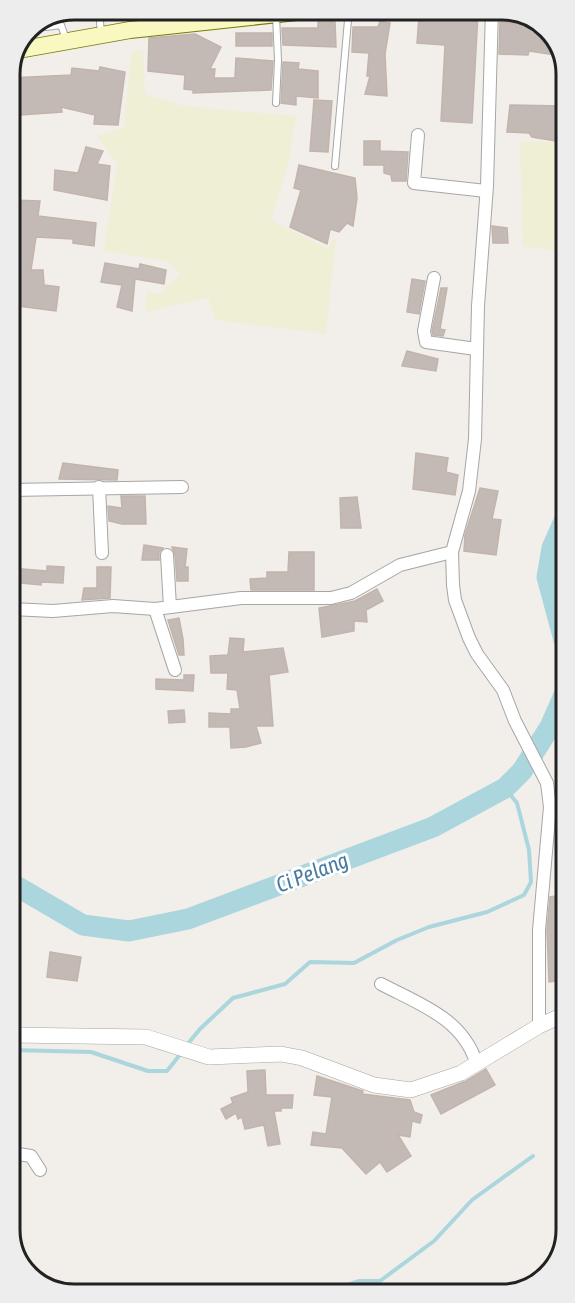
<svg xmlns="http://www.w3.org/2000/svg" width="575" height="1303" viewBox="0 0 575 1303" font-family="'Asap Condensed',sans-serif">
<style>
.farmland{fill:#efefd5}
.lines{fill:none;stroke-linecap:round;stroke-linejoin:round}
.stream{stroke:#abd6de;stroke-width:4}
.river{stroke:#abd6de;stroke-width:21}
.building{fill:#c3bab5;stroke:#c3b4ab;stroke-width:1.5}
.service-casing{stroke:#a6a6a6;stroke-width:8}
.minor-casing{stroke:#a6a6a6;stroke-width:14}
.tertiary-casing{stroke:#a6a6a6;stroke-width:16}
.secondary-casing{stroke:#777a07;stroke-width:18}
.service{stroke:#fff;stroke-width:6}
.minor{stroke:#fff;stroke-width:12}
.tertiary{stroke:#fff;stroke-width:15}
.secondary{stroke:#f9f8c0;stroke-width:16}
.labels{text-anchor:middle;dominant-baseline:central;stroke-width:6;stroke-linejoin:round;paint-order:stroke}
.water-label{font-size:22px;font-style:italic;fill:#497ba1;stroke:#fff}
.rim{fill:none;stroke:#222;stroke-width:3}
</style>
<rect width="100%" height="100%" fill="#f2eee9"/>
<!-- farmland -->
<g class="farmland">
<path d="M 146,9 L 240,9 L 146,19 Z"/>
<path d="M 132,50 L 143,51 L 145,94 L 183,106 L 296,116 L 288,165 L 271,220 L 328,249 L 332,240 L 336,239 L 326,334 L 216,320 L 208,298 L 146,312 L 146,292 L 159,294 L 180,274 L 168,261 L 104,251 L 117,164 L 97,136 L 124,127 Z"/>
<path d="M 520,142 L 563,142 L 563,252 L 523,246 Z"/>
</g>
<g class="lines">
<!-- stream -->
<g class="stream">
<path d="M 186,1046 L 200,1029 L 233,998 L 285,984 L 310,962 L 354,963 L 397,940 L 429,927 L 487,912 L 524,895 L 531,882 L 529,850 L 517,803 L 505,788"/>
<path d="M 12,1050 L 91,1052 L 148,1071 L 167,1071 L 182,1052"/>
<path d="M 328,1292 L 359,1281 L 380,1281 L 434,1241 L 472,1200 L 533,1156"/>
</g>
<!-- river -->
<g class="river">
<path d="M 564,521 L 552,548 L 547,577 L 564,640"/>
<path d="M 11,883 L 83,925 L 129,931 L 188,919 L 433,827 L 505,788 L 522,771 L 550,727 L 564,695"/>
</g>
</g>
<!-- building -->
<g class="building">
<path d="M 113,9 L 140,9 L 139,18 L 113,18 Z"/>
<path d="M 447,11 L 478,13 L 472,123 L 441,121 L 445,45 L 417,43 L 419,16 L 446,18 Z"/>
<path d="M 380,21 L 390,23 L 385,54 L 387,96 L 365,94 L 370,76 L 367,76 L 369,53 L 352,52 L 353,27 L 378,27 Z"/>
<path d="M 538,21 L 550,34 L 548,42 L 557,46 L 555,55 L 529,51 L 528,55 L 499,54 L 500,22 L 537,25 Z"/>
<path d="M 318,22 L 335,22 L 336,47 L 283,45 L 282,28 L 318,28 Z"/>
<rect x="236" y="33" width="36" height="13"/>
<path d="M 195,34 L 221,47 L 210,69 L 215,69 L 214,78 L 235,78 L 236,58 L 273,61 L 271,90 L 193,93 L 193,90 L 184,89 L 185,75 L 148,71 L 149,38 Z"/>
<path d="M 283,62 L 299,63 L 298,69 L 318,71 L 318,98 L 296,96 L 296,105 L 281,103 Z"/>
<path d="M 100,67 L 125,72 L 118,125 L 94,124 L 95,115 L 61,107 L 62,112 L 20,115 L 20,146 L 9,145 L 9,78 L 71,75 L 72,68 L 99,71 Z"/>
<path d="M 314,100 L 332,101 L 328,152 L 310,151 Z"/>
<path d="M 510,105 L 563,106 L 563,142 L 532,137 L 529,133 L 507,132 Z"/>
<path d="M 364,141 L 380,141 L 380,151 L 408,152 L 406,181 L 392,181 L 391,175 L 384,173 L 384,165 L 364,165 Z"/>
<path d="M 86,147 L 103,151 L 97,164 L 110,166 L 107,200 L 54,190 L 55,170 L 78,173 Z"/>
<path d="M 299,165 L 355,178 L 357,198 L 353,226 L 347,223 L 339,232 L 330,229 L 327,244 L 290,227 L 301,190 L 294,188 Z"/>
<path d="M 9,200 L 40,201 L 38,216 L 96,223 L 94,246 L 73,243 L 73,239 L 36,237 L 31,270 L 43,270 L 44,285 L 59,287 L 56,311 L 10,305 Z"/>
<path d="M 492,226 L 507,228 L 508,243 L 493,243 Z"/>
<path d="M 105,263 L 139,269 L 140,264 L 166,270 L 164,284 L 135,279 L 132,311 L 117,307 L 122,285 L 101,282 Z"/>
<path d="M 412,279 L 425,281 L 419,314 L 407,312 Z"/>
<path d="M 441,288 L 447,288 L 440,329 L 445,330 L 443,336 L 433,335 L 432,331 Z"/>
<path d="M 407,351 L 438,359 L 436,371 L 402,366 Z"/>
<path d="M 416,453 L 448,458 L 446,472 L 458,475 L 455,495 L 413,489 Z"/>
<path d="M 63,463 L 118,470 L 117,480 L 59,479 Z"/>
<path d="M 480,488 L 498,491 L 492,519 L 501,520 L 496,555 L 464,551 L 465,535 Z"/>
<path d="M 121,496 L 145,496 L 146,524 L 122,524 L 109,521 L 108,506 L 122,508 Z"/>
<path d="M 357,497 L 361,528 L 341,528 L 340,498 Z"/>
<path d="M 144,545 L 163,548 L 159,552 L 159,560 L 142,560 Z"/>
<path d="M 172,547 L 187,549 L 185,567 L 188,567 L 188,581 L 177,581 L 175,555 Z"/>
<path d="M 289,552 L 314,552 L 314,590 L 251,590 L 250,579 L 267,578 L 267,572 L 288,572 Z"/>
<path d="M 47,566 L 64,567 L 63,583 L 41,582 L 41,585 L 11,582 L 11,568 L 47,571 Z"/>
<path d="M 97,567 L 111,567 L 110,598 L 82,600 L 84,588 L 97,588 Z"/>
<path d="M 377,589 L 383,601 L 366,610 L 367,622 L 354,621 L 354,631 L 322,637 L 319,608 L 355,601 Z"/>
<path d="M 179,618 L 183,639 L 184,655 L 179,655 L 168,620 Z"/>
<path d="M 230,638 L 244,639 L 243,652 L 283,648 L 288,672 L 269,675 L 273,726 L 256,726 L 261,743 L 246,747 L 231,748 L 230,727 L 209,727 L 209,713 L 231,714 L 231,709 L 240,709 L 237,690 L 227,689 L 228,673 L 211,673 L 210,656 L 228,655 Z"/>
<path d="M 184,675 L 194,675 L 193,691 L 156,689 L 156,679 L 184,680 Z"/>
<path d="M 184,710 L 185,722 L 169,723 L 168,711 Z"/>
<path d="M 562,895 L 565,933 L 561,934 L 565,980 L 549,982 L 547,930 L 550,897 Z"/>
<path d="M 50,952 L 81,957 L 77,981 L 47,977 Z"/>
<path d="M 486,1069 L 495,1085 L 441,1114 L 431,1095 L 466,1081 Z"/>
<path d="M 265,1070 L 266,1095 L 293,1095 L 292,1108 L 281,1108 L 281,1111 L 274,1111 L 280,1144 L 268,1146 L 264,1125 L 245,1129 L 242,1117 L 238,1119 L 236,1113 L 226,1119 L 221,1109 L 233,1103 L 231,1098 L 248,1092 L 247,1071 Z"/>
<path d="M 317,1076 L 363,1091 L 362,1094 L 410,1100 L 414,1112 L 422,1115 L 420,1123 L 412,1121 L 410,1137 L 398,1135 L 411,1156 L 387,1172 L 380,1162 L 366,1174 L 342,1148 L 311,1145 L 313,1132 L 326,1134 L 332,1097 L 314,1095 Z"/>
</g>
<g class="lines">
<defs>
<g id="service">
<path d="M 99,9 L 101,34"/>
<path d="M 40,22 L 46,27 L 61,25 L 66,39"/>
<path d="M 276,103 L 278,60 L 276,15"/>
<path d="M 335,166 L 349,9"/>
</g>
<g id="minor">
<path d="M 492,9 L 487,186 L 478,306 L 475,439 L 469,491 L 452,552 L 453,585 L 455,600 L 469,638 L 477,654 L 503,690 L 515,721 L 547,783 L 550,807 L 539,930 L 539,1026"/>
<path d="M 418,135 L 414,183 L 486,191"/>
<path d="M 434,278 L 424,331 L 426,342 L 476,349"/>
<path d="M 99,487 L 102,553"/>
<path d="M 10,490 L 182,487"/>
<path d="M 167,555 L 170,607"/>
<path d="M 11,609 L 53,611 L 113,606 L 155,609 L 241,598 L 331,598 L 351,593 L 400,565 L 452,552"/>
<path d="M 155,609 L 175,670"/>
<path d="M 381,984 C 419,1004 462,1018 476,1062"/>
<path d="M 12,1153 L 31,1156 L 40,1170"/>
</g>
<path id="tertiary" d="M 12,1035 L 146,1037 L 209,1057 L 281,1054 L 302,1058 L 374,1085 L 411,1090 L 461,1073 L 539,1026 L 565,1014"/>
<path id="secondary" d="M 18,50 L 130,30 L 324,9"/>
</defs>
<!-- service casing -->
<use href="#service" class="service-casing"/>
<!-- minor casing -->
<use href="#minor" class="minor-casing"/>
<!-- tertiary casing -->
<use href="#tertiary" class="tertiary-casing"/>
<!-- secondary casing -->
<use href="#secondary" class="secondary-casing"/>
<!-- service -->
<use href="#service" class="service"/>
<!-- minor -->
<use href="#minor" class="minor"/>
<!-- tertiary -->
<use href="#tertiary" class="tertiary"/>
<!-- secondary -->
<use href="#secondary" class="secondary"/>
</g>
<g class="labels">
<!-- water labels -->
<g class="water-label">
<text transform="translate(312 872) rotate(-21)">Ci Pelang</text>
</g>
</g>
<!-- crop -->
<path d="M0 0H575V1303H0ZM74 20H502A54 54 0 0 1 556 74V1230A54 54 0 0 1 502 1284H74A54 54 0 0 1 20 1230V74A54 54 0 0 1 74 20Z" fill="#ededed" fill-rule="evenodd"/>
<path class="rim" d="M74 20H502A54 54 0 0 1 556 74V1230A54 54 0 0 1 502 1284H74A54 54 0 0 1 20 1230V74A54 54 0 0 1 74 20Z"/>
</svg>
